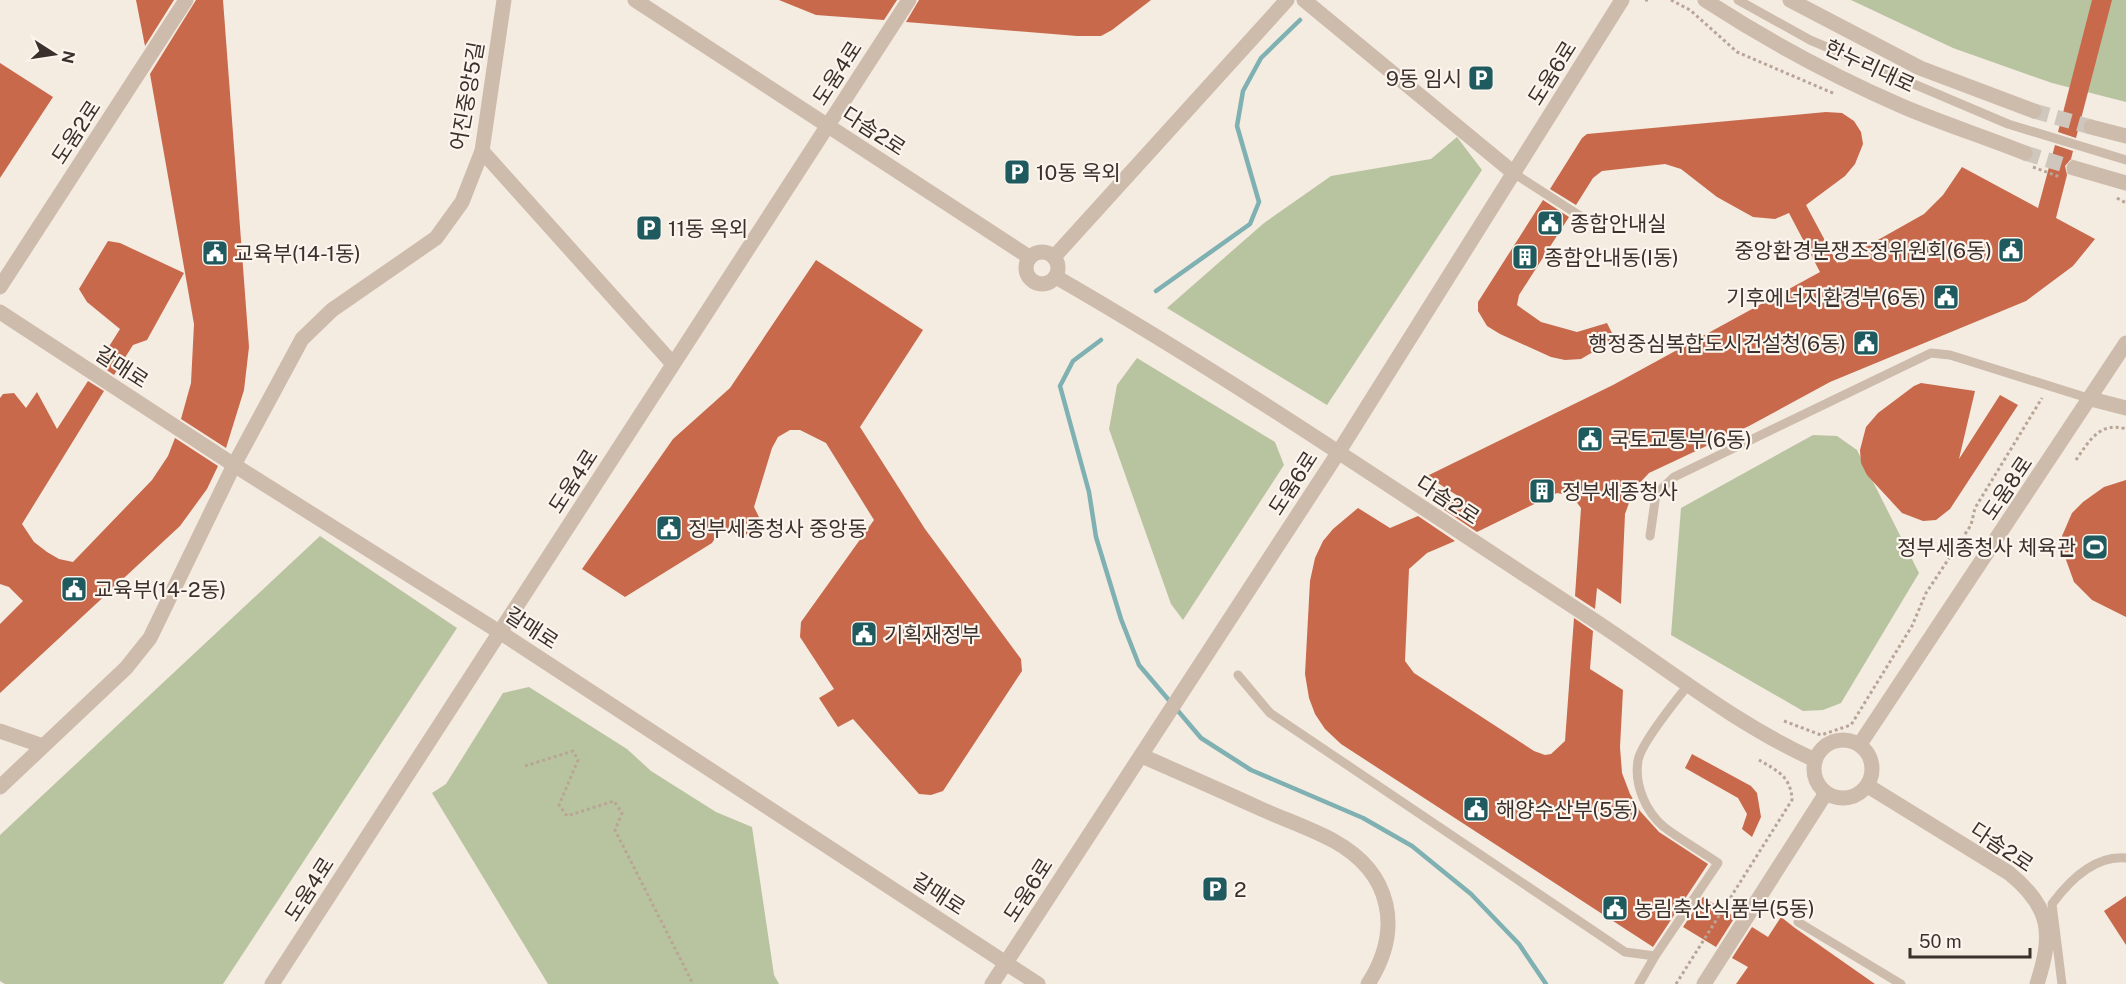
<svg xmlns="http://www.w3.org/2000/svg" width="2126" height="984" viewBox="0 0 2126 984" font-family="'Public Sans','Noto Sans KR',sans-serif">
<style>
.green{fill:#b8c4a0}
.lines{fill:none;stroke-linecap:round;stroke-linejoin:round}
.stream{stroke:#7fb0b2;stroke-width:4.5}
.building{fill:#c8694b}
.tertiary-tunnel{stroke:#cfc6bd;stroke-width:15;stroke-dasharray:15 8;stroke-linecap:butt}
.path{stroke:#b9a596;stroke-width:3;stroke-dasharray:3 3;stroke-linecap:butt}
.service{stroke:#cdbbac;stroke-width:9}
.minor{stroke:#cdbbac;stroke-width:15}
.tertiary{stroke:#cdbbac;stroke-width:15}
.labels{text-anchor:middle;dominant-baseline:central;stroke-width:4.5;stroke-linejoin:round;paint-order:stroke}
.street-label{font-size:21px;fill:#3b302b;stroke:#fbf5ee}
.poi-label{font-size:21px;fill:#3b302b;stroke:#fbf5ee;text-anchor:start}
</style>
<rect width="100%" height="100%" fill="#f4ebe1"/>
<!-- green -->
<g class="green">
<path d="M 1851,0 L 2126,0 L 2126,102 L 2052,83 L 1953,48 Z"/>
<path d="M 1457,137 L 1482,170 L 1327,405 L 1167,308 L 1264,223 L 1331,176 L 1431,159 Z"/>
<path d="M 1137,358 L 1275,442 L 1284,465 L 1183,620 L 1171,604 L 1109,429 L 1117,385 Z"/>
<path d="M 1813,435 L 1837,436 L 1857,450 L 1919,573 L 1841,703 L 1823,710 L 1803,711 L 1671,635 L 1681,508 Z"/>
<path d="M 320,536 L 457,628 L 223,984 L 5,984 L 0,981 L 0,835 Z"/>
<path d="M 529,687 L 627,749 L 651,771 L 716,812 L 752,827 L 774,975 L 779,984 L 548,984 L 432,793 L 446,784 L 503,693 Z"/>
</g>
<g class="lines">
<!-- stream -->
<g class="stream">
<path d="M 1156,291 L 1250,224 L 1259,202 L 1237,126 L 1243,91 L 1261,58 L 1300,20"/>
<path d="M 1101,340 L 1073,361 L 1060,386 L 1089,492 L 1096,537 L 1121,619 L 1139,665 L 1201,738 L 1251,770 L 1363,818 L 1412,846 L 1471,894 L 1519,944 L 1546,984"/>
</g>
</g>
<!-- building -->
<g class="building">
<path d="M 136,0 L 174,0 L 145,46 Z"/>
<path d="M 196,0 L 223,0 L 249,347 L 244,390 L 226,448 L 181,419 L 191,383 L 194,324 L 150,74 Z"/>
<path d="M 779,0 L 897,0 L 884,20 L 816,15 Z"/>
<path d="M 919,0 L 1151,0 L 1112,30 L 1101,36 L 1077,36 L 906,22 Z"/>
<path d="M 2092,0 L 2112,0 L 2076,138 L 2058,132 Z"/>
<path d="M 0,63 L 53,97 L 0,178 Z"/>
<path d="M 1826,112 L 1842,113 L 1854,121 L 1861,132 L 1863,144 L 1855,164 L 1845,176 L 1806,205 L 1837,263 L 1924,214 L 1943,195 L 1962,167 L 2038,208 L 2055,145 L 2073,151 L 2071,159 L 2065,166 L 2067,175 L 2056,218 L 2095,239 L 2073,266 L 2026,301 L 1830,382 L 1749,426 L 1649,473 L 1634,489 L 1625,514 L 1621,604 L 1597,588 L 1595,609 L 1575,596 L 1581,508 L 1572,496 L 1557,493 L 1477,532 L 1440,507 L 1461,498 L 1427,476 L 1613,385 L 1820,272 L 1789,213 L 1775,219 L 1753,217 L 1717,197 L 1681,169 L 1665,164 L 1602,171 L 1593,178 L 1576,205 L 1550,189 L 1582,138 L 1587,134 Z"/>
<path d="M 1543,200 L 1569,217 L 1519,295 L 1517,305 L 1541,322 L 1577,332 L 1607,323 L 1615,339 L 1581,359 L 1565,360 L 1551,357 L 1500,334 L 1487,326 L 1478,311 L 1478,302 Z"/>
<path d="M 108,241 L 120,243 L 184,273 L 147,340 L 133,345 L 114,375 L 98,364 L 120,329 L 87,302 L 79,289 Z"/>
<path d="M 816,260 L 923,330 L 860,427 L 925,529 L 1021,659 L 1022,671 L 943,791 L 931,795 L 919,794 L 853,719 L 838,727 L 819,698 L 834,689 L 800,637 L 801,622 L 874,520 L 826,443 L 800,430 L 790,430 L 778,437 L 772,448 L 754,507 L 760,519 L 753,532 L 739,537 L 722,527 L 712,543 L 625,597 L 582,569 L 673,439 L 730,388 Z"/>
<path d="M 88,381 L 104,391 L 22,524 L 34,542 L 47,552 L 59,559 L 73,562 L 152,480 L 168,456 L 175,438 L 218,466 L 207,489 L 180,526 L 0,693 L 0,624 L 23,601 L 9,587 L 0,584 L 0,398 L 3,394 L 14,393 L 26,408 L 37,392 L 57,429 Z"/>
<path d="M 1921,383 L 1975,391 L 1959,459 L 2000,395 L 2018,405 L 1950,509 L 1936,520 L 1923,521 L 1902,513 L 1867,475 L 1861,463 L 1860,450 L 1866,427 L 1878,413 L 1914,386 Z"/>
<path d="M 2126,480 L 2126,617 L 2092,600 L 2074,582 L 2065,557 L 2062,536 L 2072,513 L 2083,502 L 2104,487 Z"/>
<path d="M 1358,508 L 1390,528 L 1418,516 L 1455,541 L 1427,553 L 1409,569 L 1405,661 L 1414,673 L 1534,751 L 1545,755 L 1551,754 L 1565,741 L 1574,618 L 1593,631 L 1590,669 L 1623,690 L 1620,747 L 1622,773 L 1630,794 L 1640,811 L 1659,832 L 1708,864 L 1653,947 L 1341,744 L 1325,729 L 1315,714 L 1309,698 L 1305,674 L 1310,581 L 1315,558 L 1323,541 L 1333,529 Z"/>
<path d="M 1692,754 L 1751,786 L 1757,793 L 1761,817 L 1752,837 L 1742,829 L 1747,814 L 1738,798 L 1685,768 Z"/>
<path d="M 2126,896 L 2126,945 L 2104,911 Z"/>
<path d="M 1703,897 L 1735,917 L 1716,947 L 1683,927 Z"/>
<path d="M 1781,917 L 1795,928 L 1875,984 L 1736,984 L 1748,967 L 1732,958 L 1752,927 L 1768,937 Z"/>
</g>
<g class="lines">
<!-- tertiary-tunnel -->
<g class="tertiary-tunnel">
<path d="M 2034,111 L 2091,127"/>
<path d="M 2025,153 L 2074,168"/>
</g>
<!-- path -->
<g class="path">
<path d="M 1645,0 L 1650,0"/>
<path d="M 1671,0 L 1690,10 L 1737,52 L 1835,94"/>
<path d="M 2033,167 L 2060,177"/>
<path d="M 2117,198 L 2126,203"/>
<path d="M 2076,460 C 2089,441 2100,421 2126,429"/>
<path d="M 1784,721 L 1821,735 L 1851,725 L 1912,626 L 1926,593 L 1971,525 L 1975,508 L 2042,398"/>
<path d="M 525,766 L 573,751 L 578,760 L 559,805 L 567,816 L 614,801 L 622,813 L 615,830 L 693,984"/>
<path d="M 1676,984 L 1792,800 C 1791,777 1778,771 1759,760"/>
</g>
<!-- service -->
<g class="service">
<path d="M 1738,0 L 1810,40 L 2008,124 L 2126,160"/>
<path d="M 1515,174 L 1588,221"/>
<path d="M 1650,536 L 1656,494 L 1674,477 L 1931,353 L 1950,355 L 2091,399"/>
<path d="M 1238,675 L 1270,713 L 1625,952 L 1655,956"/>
<path d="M 1798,922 L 1901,984"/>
<path d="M 1639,984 L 1655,956 L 1718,863 C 1701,851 1681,840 1664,827 C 1646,812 1634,785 1638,761 C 1640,744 1677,699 1689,684"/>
<path d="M 2062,984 L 2052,904 C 2069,881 2095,855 2126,858"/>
</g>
<!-- minor -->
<g class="minor">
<path d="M 635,0 L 1029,257"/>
<path d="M 1304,0 L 1515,174"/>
<path d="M 482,151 L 673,364"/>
<circle cx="1042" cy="268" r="16"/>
<path d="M 1054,257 L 1287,0"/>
<path d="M 1056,277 C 1237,381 1411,501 1586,615 C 1662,664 1733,723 1815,760"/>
<path d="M 0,287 L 186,0"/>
<path d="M 0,731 L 43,746"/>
<path d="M 1142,756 C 1181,773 1220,790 1259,808 C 1283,819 1310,828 1334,841 C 1392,873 1403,930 1368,984"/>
<path d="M 1868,786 L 2009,873 C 2052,908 2053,934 2037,984"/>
<path d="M 0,787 L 126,668 L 150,638 L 234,465 L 302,339 L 332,310 L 436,238 L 462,202 L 482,151 L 504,0"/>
</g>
<!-- tertiary -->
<g class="tertiary">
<path d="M 1705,0 C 1768,41 1835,77 1904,107 C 1944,124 1985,137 2025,153"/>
<path d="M 1790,0 L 1920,68 L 2034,111"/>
<path d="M 2091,127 L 2126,136"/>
<path d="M 2074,168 L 2126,183"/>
<path d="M 0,312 L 234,465 L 501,633 L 1038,984"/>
<path d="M 2091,399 L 2126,408"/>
<circle cx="1843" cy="769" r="29"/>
<path d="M 1860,744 L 2126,343"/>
<path d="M 272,984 L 909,0"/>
<path d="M 992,984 L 1338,453 L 1622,0"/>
<path d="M 1704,984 L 1826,793"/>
</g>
</g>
<!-- icons -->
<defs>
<symbol id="parking-square" viewBox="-11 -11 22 22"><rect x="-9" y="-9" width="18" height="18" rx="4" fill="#1f5a5e" stroke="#fbf5ee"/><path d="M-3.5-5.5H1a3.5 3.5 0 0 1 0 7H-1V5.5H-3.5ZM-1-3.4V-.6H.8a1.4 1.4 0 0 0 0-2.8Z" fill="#fff"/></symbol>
<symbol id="civic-square" viewBox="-11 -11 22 22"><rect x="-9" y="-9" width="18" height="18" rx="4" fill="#1f5a5e" stroke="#fbf5ee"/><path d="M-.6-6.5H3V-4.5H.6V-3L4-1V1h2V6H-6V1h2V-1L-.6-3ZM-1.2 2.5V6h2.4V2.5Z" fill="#fff"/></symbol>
<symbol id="building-square" viewBox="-11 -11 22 22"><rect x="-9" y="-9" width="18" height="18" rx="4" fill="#1f5a5e" stroke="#fbf5ee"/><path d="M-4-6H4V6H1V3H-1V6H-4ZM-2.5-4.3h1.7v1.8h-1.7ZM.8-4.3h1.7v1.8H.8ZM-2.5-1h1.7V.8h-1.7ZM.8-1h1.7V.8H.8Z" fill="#fff"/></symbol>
<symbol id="stadium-square" viewBox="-11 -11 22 22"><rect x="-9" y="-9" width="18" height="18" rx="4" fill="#1f5a5e" stroke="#fbf5ee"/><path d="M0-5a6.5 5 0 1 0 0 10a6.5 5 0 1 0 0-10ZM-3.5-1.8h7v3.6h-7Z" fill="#fff"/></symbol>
</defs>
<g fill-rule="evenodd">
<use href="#parking-square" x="1466" y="63" width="30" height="30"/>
<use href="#parking-square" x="1002" y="157" width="30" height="30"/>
<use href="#civic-square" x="1535" y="208" width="30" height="30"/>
<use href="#parking-square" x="634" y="213" width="30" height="30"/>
<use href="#civic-square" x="1996" y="235" width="30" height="30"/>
<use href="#civic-square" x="200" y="238" width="30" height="30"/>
<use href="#building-square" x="1510" y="242" width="30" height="30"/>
<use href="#civic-square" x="1931" y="282" width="30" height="30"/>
<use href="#civic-square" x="1851" y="328" width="30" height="30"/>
<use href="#civic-square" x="1575" y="424" width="30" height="30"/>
<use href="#building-square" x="1527" y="476" width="30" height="30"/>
<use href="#civic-square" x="654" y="513" width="30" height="30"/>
<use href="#stadium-square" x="2080" y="532" width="30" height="30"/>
<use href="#civic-square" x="59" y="574" width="30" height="30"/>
<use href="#civic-square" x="849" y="619" width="30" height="30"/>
<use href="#civic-square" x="1461" y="794" width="30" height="30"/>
<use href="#parking-square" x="1200" y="874" width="30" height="30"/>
<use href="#civic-square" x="1600" y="893" width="30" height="30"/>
</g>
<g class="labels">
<!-- street labels -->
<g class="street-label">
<text transform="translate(1870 66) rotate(25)">한누리대로</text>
<text transform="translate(837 73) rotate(-57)">도움4로</text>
<text transform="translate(1552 73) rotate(-58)">도움6로</text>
<text transform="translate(467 96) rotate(-80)">어진중앙5길</text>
<text transform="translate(874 131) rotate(33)">다솜2로</text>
<text transform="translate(76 132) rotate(-57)">도움2로</text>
<text transform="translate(122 367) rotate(33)">갈매로</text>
<text transform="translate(573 481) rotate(-57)">도움4로</text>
<text transform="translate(1293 483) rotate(-57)">도움6로</text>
<text transform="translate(2007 488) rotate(-56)">도움8로</text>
<text transform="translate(1448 500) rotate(33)">다솜2로</text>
<text transform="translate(532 628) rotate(33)">갈매로</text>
<text transform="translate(2002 847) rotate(34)">다솜2로</text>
<text transform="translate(309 889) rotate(-57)">도움4로</text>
<text transform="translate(1028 890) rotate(-57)">도움6로</text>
<text transform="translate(939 894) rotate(33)">갈매로</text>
</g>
<!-- poi labels -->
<g class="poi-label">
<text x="1462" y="78" text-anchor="end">9동 임시</text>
<text x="1036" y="172">10동 옥외</text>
<text x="1570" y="223">종합안내실</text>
<text x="668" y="228">11동 옥외</text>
<text x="1992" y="250" text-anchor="end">중앙환경분쟁조정위원회(6동)</text>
<text x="234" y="253">교육부(14-1동)</text>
<text x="1544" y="257">종합안내동(I동)</text>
<text x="1926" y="297" text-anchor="end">기후에너지환경부(6동)</text>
<text x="1846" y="343" text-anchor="end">행정중심복합도시건설청(6동)</text>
<text x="1610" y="439">국토교통부(6동)</text>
<text x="1562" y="491">정부세종청사</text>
<text x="688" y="528">정부세종청사 중앙동</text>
<text x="2076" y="547" text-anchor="end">정부세종청사 체육관</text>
<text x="94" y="589">교육부(14-2동)</text>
<text x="884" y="634">기획재정부</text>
<text x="1496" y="809">해양수산부(5동)</text>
<text x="1234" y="889">2</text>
<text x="1634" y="908">농림축산식품부(5동)</text>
</g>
</g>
<!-- north arrow -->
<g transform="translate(54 54) rotate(102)" stroke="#fbf5ee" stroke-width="4.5" paint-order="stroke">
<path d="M0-4.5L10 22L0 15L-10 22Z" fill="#3b302b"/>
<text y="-9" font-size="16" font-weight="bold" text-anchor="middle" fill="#3b302b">N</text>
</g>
<!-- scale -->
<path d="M1910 948v9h120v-9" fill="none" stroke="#3b302b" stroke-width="3"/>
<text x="1919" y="948" font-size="18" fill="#3b302b" stroke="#fbf5ee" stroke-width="4.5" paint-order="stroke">50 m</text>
</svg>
